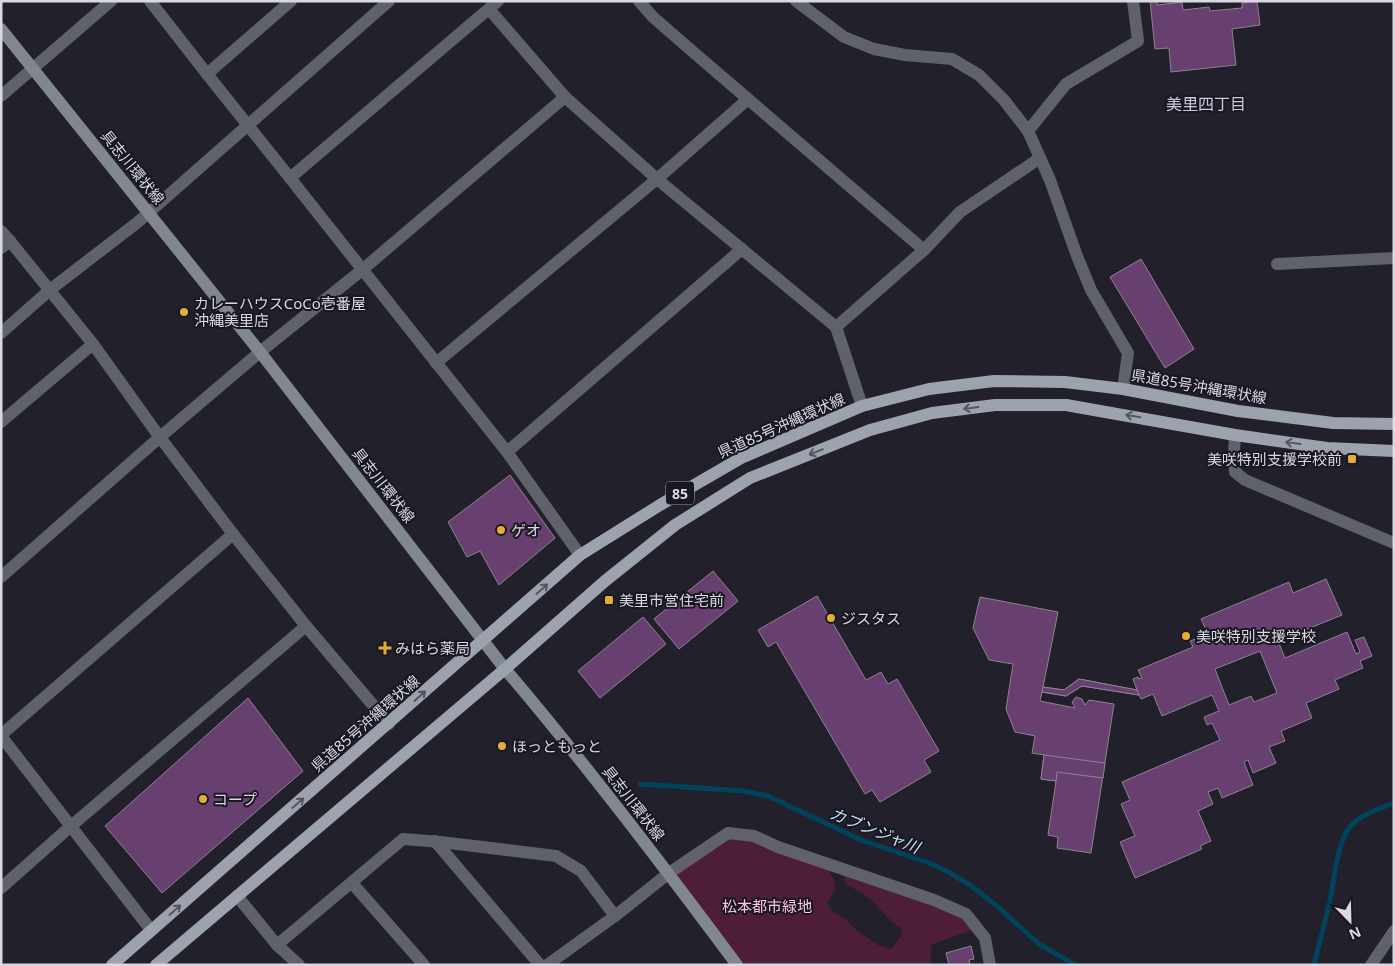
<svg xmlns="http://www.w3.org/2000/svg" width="1395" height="966" viewBox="0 0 1395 966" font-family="'Noto Sans','Noto Sans JP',sans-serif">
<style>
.green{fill:#4d1e36}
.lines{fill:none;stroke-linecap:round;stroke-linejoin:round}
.stream{stroke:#00445b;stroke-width:5}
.building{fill:#674070;stroke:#8d838f;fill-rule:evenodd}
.street{stroke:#5f6268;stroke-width:12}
.secondary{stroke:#81878f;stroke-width:12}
.primary{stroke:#9ca3ae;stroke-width:12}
.oneway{stroke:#535661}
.poi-dot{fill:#e4ad35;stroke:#181722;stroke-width:2}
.labels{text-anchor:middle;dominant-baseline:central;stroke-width:4;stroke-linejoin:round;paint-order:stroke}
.shield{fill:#181722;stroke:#a09fa8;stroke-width:1}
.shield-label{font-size:14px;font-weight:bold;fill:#dad9e1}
.street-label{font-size:15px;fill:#dad9e1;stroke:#181722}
.poi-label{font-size:15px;fill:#dad9e1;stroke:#181722;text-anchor:start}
.park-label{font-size:15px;fill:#fbc3db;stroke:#181722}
.neighbourhood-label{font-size:16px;fill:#cbcada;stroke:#181722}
.water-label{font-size:16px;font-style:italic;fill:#bfe5f8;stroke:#181722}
</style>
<rect width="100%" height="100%" fill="#21202b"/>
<!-- green -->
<path class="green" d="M 728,833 L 824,862 C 834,882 842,883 827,903 L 833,912 L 845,919 L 856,930 L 880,946 L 891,949 L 901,936 L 902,929 C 889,921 881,909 870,899 C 861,892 852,889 844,881 L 847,870 L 934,900 L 977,928 L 931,945 L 931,965 L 737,965 L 669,873 Z"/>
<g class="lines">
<!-- stream -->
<g class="stream">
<path d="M 640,784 L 743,791 L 768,796 L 861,840 L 929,863 L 945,870 L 973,887 L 998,907 L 1039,944 L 1075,965"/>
<path d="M 1314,965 C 1319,944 1325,922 1330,901 C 1334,881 1337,842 1350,827 C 1361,814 1379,809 1394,803"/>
</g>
</g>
<!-- building -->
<g class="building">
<path d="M 1150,1 L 1157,1 L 1157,5 L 1182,2 L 1183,10 L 1209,7 L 1210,11 L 1242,8 L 1242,3 L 1257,1 L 1260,25 L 1232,29 L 1236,65 L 1171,72 L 1169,48 L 1155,49 Z"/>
<path d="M 1141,259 L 1194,349 L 1165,368 L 1110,277 Z"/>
<path d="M 510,475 L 555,538 L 499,585 L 480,551 L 467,557 L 448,522 Z"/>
<path d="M 713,571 L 738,601 L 679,649 L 654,619 Z"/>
<path d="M 1326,579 L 1342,615 L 1278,641 L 1285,658 L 1347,632 L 1356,654 L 1360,652 L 1355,640 L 1364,637 L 1372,656 L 1360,661 L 1363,668 L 1335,680 L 1339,689 L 1306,703 L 1312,718 L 1281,731 L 1285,741 L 1269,747 L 1276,763 L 1253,773 L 1248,760 L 1244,762 L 1253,785 L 1222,798 L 1218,788 L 1208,792 L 1213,804 L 1198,811 L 1211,841 L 1200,846 L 1202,849 L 1135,878 L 1120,842 L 1135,836 L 1121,804 L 1130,800 L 1122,782 L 1220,740 L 1212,723 L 1207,725 L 1204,717 L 1219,711 L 1212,695 L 1162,716 L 1153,694 L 1141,699 L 1139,695 L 1082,686 L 1066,696 L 1042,692 L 1040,701 L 1075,708 L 1072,702 L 1076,697 L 1082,699 L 1085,705 L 1089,700 L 1114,704 L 1091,853 L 1057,848 L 1058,837 L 1048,835 L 1056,781 L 1041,779 L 1044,755 L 1032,753 L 1035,736 L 1015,732 L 1006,709 L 1013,664 L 989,660 L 973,628 L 980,597 L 1058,612 L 1043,687 L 1064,690 L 1079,679 L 1137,690 L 1133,679 L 1138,677 L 1139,679 L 1142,678 L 1138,670 L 1193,647 L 1190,641 L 1208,634 L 1201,619 L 1289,582 L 1293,593 ZM 1260,651 L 1277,693 L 1254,702 L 1251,696 L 1229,705 L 1215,669 Z"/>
<path d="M 817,596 L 866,680 L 881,672 L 888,684 L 897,679 L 939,751 L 924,760 L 931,772 L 880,802 L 872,790 L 865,794 L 776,642 L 768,647 L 758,630 Z"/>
<path d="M 643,617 L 666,644 L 600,698 L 578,671 Z"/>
<path d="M 1079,679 L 1137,690 L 1139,695 L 1082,686 L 1066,696 L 1042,692 L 1043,687 L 1064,690 Z"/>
<path d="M 248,698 L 303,771 L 162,893 L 105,826 Z"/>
<path d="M 1044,755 L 1105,763 L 1103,778 L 1057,772 L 1056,781 L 1041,779 Z"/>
<path d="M 971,946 L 974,959 L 969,960 L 970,965 L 949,965 L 946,953 Z"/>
</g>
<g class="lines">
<!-- street -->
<g class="street">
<path d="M 150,1 L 207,74 L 291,1"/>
<path d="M 498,1 L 290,178 L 507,452 L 742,249"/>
<path d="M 639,1 L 653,17 L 692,51 L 924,250"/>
<path d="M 796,1 L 844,37 L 874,49 L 905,55 L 952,59 L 979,75 L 1004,100 L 1028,131 L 1050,180 L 1077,256 L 1091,290 L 1128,353 L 1123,389"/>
<path d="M 489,9 L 565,97 L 657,179 L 836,327 L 862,406"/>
<path d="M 207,74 L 290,178"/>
<path d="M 1,96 L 111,1"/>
<path d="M 1028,131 L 1066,84 L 1138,41 L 1133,1"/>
<path d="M 1,231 L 10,241 L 1,248"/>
<path d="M 1277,264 L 1394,258"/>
<path d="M 836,327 L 924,250 L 960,212 L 1040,158"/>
<path d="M 1,333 L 51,289 L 138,222 L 389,1"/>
<path d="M 436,363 L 657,179 L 748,99"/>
<path d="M 1,422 L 93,344"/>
<path d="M 1235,435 L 1234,451 L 1235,472 L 1245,480 L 1394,543"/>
<path d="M 507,452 L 580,555"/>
<path d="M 1,577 L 160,437 L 260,352 L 362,270 L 565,97"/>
<path d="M 306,626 L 389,724"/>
<path d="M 1,735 L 233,534"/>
<path d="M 1,736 L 151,930"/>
<path d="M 435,841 L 540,965"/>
<path d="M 352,883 L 424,965"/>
<path d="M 1,888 L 71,826 L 306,626 L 233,534 L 156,432 L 93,344 L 10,241"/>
<path d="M 237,896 L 277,945 L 299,965"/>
<path d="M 277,945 L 403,839 L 441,842 L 556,856 L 581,871 L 615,916"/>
<path d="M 547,965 L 615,916 L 669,873 L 728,833 L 754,836 L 778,847 L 934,900 L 966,914 L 985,938 L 990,965"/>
<path d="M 1371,965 L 1394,931"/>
</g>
<!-- secondary -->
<path class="secondary" d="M 1,29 L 260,352 L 505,669 C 586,764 662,864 737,965"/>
<!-- primary -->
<g class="primary">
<path d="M 112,965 L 580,555 L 660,505 L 741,458 L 862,406 L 929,389 L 994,381 L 1065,382 L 1123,389 L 1238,411 L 1333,423 L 1394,424"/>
<path d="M 156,965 L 505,669 L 605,581 L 675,525 L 750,478 L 870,430 L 932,413 L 995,405 L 1066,405 L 1235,435 L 1327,448 L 1394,451"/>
</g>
</g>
<!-- one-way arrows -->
<defs><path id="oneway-shaft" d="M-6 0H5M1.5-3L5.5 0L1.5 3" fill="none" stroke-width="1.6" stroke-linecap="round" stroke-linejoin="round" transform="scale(1.25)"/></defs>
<g class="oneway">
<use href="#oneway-shaft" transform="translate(971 408) rotate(172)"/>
<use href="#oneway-shaft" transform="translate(1133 416) rotate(-170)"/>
<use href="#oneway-shaft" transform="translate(1293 443) rotate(-172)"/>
<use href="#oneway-shaft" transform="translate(816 452) rotate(158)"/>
<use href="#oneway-shaft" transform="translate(542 589) rotate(-41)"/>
<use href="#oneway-shaft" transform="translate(420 696) rotate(-42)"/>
<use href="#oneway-shaft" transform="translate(298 803) rotate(-41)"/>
<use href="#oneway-shaft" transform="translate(175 910) rotate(-41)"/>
</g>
<!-- markers -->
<g class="poi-dot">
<circle cx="184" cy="312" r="5"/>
<rect x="1347" y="454" width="10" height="10" rx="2.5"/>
<circle cx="501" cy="530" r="5"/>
<rect x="604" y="595" width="10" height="10" rx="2.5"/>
<circle cx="831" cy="618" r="5"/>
<circle cx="1186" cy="636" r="5"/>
<path d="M382.5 640.5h5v5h5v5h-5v5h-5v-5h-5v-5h5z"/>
<circle cx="502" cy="746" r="5"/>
<circle cx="203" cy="799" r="5"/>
</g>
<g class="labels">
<!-- shield labels -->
<rect class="shield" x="666" y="481.5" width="28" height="23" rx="4"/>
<g class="shield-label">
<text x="680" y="493">85</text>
</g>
<!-- street labels -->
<g class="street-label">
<text transform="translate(133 167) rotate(51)">具志川環状線</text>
<text transform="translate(1199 386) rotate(10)">県道85号沖縄環状線</text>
<text transform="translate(781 425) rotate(-24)">県道85号沖縄環状線</text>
<text transform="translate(384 485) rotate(52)">具志川環状線</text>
<text transform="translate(365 723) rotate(-41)">県道85号沖縄環状線</text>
<text transform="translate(634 803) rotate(52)">具志川環状線</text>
</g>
<!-- poi labels -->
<g class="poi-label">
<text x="194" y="303">カレーハウスCoCo壱番屋<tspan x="194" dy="17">沖縄美里店</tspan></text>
<text x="1342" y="459" text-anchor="end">美咲特別支援学校前</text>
<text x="511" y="530">ゲオ</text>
<text x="619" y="600">美里市営住宅前</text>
<text x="841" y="618">ジスタス</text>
<text x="1196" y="636">美咲特別支援学校</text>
<text x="395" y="648">みはら薬局</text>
<text x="512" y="746">ほっともっと</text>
<text x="213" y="799">コープ</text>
</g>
<!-- park labels -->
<g class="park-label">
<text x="767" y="906">松本都市緑地</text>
</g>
<!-- neighbourhood labels -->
<g class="neighbourhood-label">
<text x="1206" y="104">美里四丁目</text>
</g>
<!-- water labels -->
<g class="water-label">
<text transform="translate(875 830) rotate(22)">カブンジャ川</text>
</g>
</g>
<!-- border -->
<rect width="1395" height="966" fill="none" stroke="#dad9e1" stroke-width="5"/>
<!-- north arrow -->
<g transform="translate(1350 921) rotate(157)" stroke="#181722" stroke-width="4" paint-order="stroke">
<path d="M0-4L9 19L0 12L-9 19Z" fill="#dad9e1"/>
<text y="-8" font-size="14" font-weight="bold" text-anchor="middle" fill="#dad9e1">N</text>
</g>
</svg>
